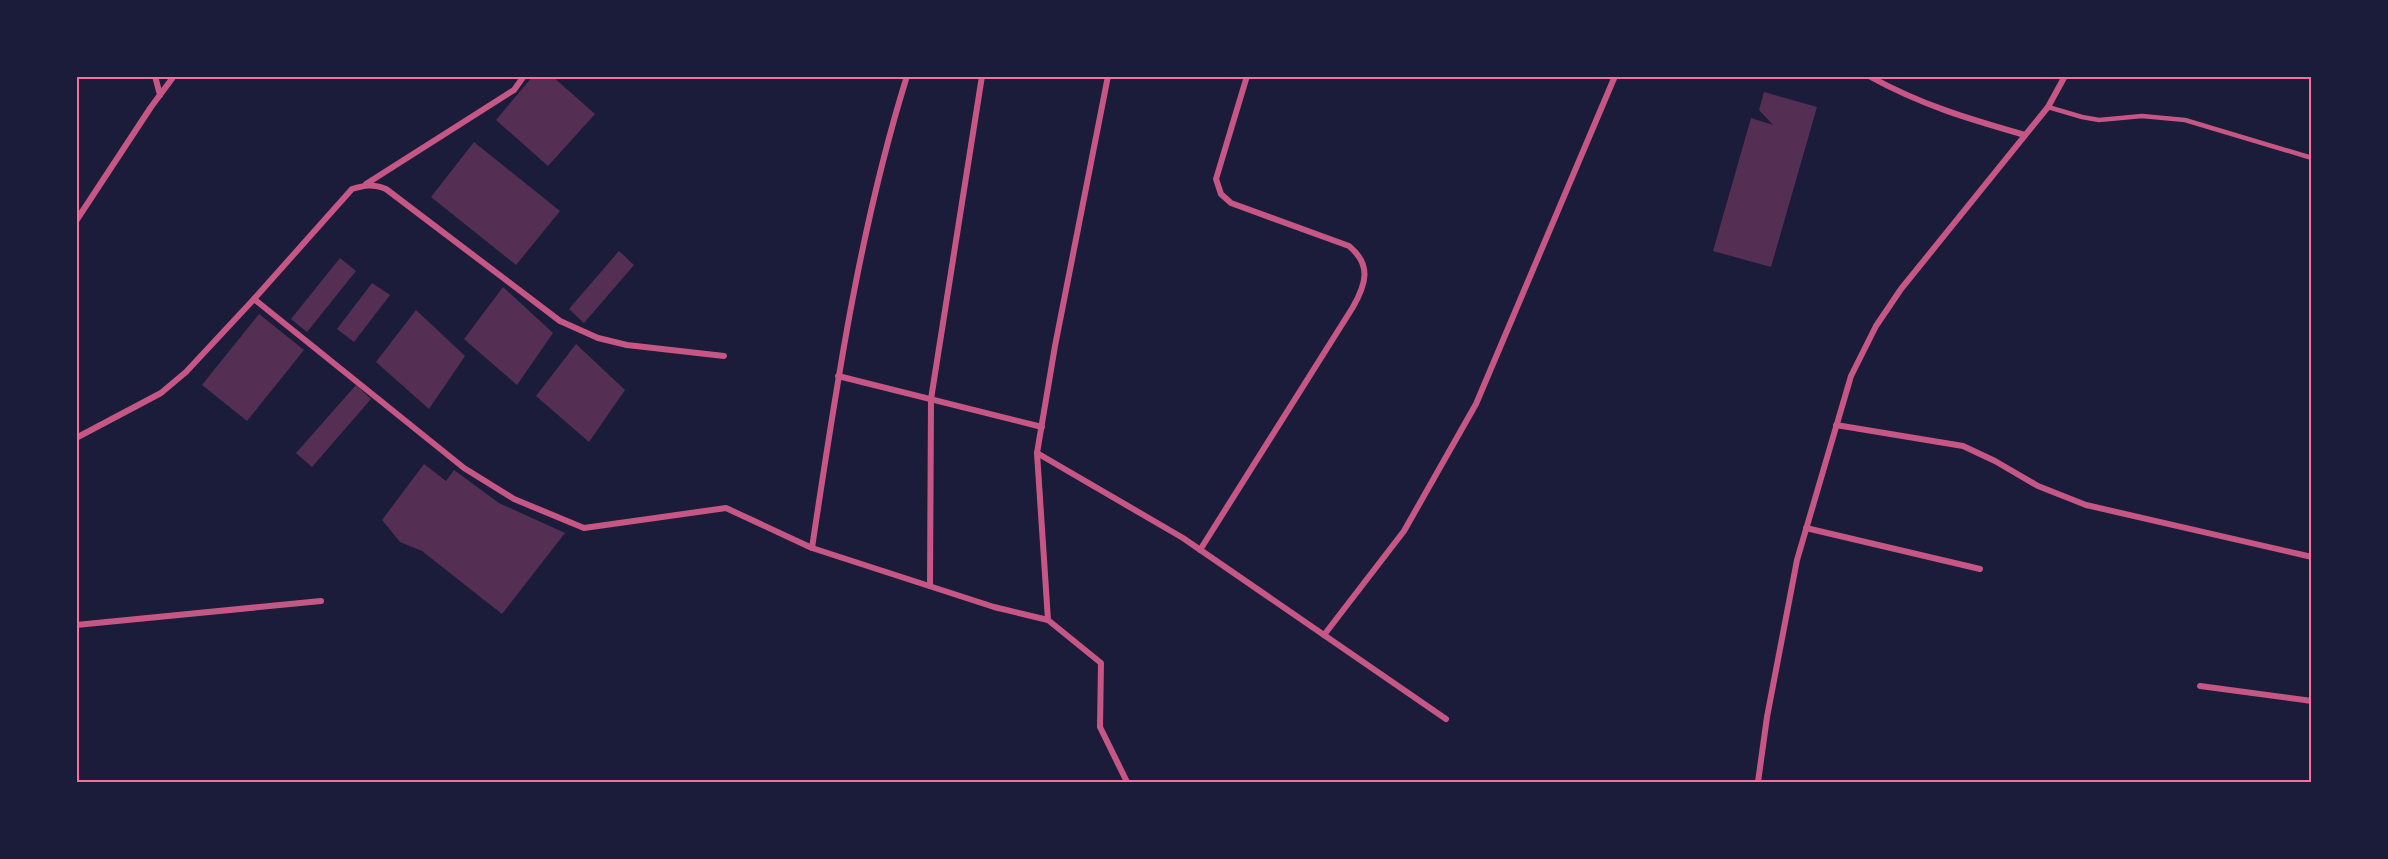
<svg xmlns="http://www.w3.org/2000/svg" width="2388" height="859" viewBox="0 0 2388 859" font-family="'PT Sans Narrow',sans-serif">
<style>
.building{fill:#542f53}
.lines{fill:none;stroke-linecap:round;stroke-linejoin:round}
.service{stroke:#c65784;stroke-width:4.5}
.minor{stroke:#c65784;stroke-width:6}
.neatline{fill:none;stroke:#ff6b9d;stroke-width:2}
</style>
<rect width="100%" height="100%" fill="#1b1b3a"/>
<!-- building -->
<g class="building">
<path d="M 533,76 L 552,76 L 595,114 L 548,166 L 496,120 Z"/>
<path d="M 1764,92 L 1817,107 L 1771,267 L 1713,251 L 1751,118 L 1773,125 L 1759,110 Z"/>
<path d="M 474,142 L 560,211 L 516,265 L 431,197 Z"/>
<path d="M 619,251 L 634,265 L 584,323 L 569,309 Z"/>
<path d="M 340,258 L 356,271 L 307,332 L 291,319 Z"/>
<path d="M 372,283 L 390,295 L 354,342 L 337,329 Z"/>
<path d="M 503,287 L 553,333 L 517,385 L 464,339 Z"/>
<path d="M 416,310 L 465,356 L 429,409 L 376,362 Z"/>
<path d="M 259,314 L 304,350 L 247,421 L 202,385 Z"/>
<path d="M 576,344 L 625,390 L 589,442 L 536,396 Z"/>
<path d="M 356,385 L 371,399 L 312,467 L 296,453 Z"/>
<path d="M 424,464 L 446,481 L 454,470 L 499,503 L 565,533 L 502,614 L 422,551 L 400,542 L 382,520 Z"/>
</g>
<g class="lines">
<!-- service -->
<path class="service" d="M 2048,107 L 2082,117 L 2099,120 L 2142,116 L 2185,120 L 2312,158"/>
<!-- minor -->
<g class="minor">
<path d="M 155,76 L 160,95"/>
<path d="M 1869,76 C 1921,105 1969,119 2025,135"/>
<path d="M 366,184 L 514,90 L 524,76"/>
<path d="M 76,221 L 151,107 L 174,76"/>
<path d="M 254,299 L 352,189 C 365,185 373,184 386,189 L 560,321 L 598,338 L 627,345 L 724,356"/>
<path d="M 838,376 L 1042,427"/>
<path d="M 1836,425 L 1963,446 L 1995,461 L 2038,486 L 2086,505 L 2312,557"/>
<path d="M 76,438 L 161,393 L 186,372 L 254,299 L 464,468 L 514,499 L 584,528 L 726,508 L 812,548 L 994,607 L 1048,620 L 1101,663 L 1100,727 L 1127,782"/>
<path d="M 1037,453 L 1183,538 L 1446,719"/>
<path d="M 1806,528 L 1980,569"/>
<path d="M 812,548 C 836,389 859,230 907,76"/>
<path d="M 1200,550 L 1353,307 C 1366,284 1372,265 1349,246 L 1231,203 L 1221,194 L 1216,179 L 1247,76"/>
<path d="M 930,586 L 931,399 L 982,76"/>
<path d="M 1048,620 L 1037,453 L 1055,346 L 1108,76"/>
<path d="M 76,625 L 321,601"/>
<path d="M 1324,635 L 1404,531 L 1476,404 L 1615,76"/>
<path d="M 2200,686 L 2312,701"/>
<path d="M 1758,782 L 1767,717 L 1797,560 L 1851,376 L 1876,326 L 1901,289 L 2048,107 L 2065,76"/>
</g>
</g>
<!-- border -->
<rect width="2388" height="859" fill="none" stroke="#1b1b3a" stroke-width="156"/>
<rect x="78" y="78" width="2232" height="703" class="neatline"/>
</svg>
